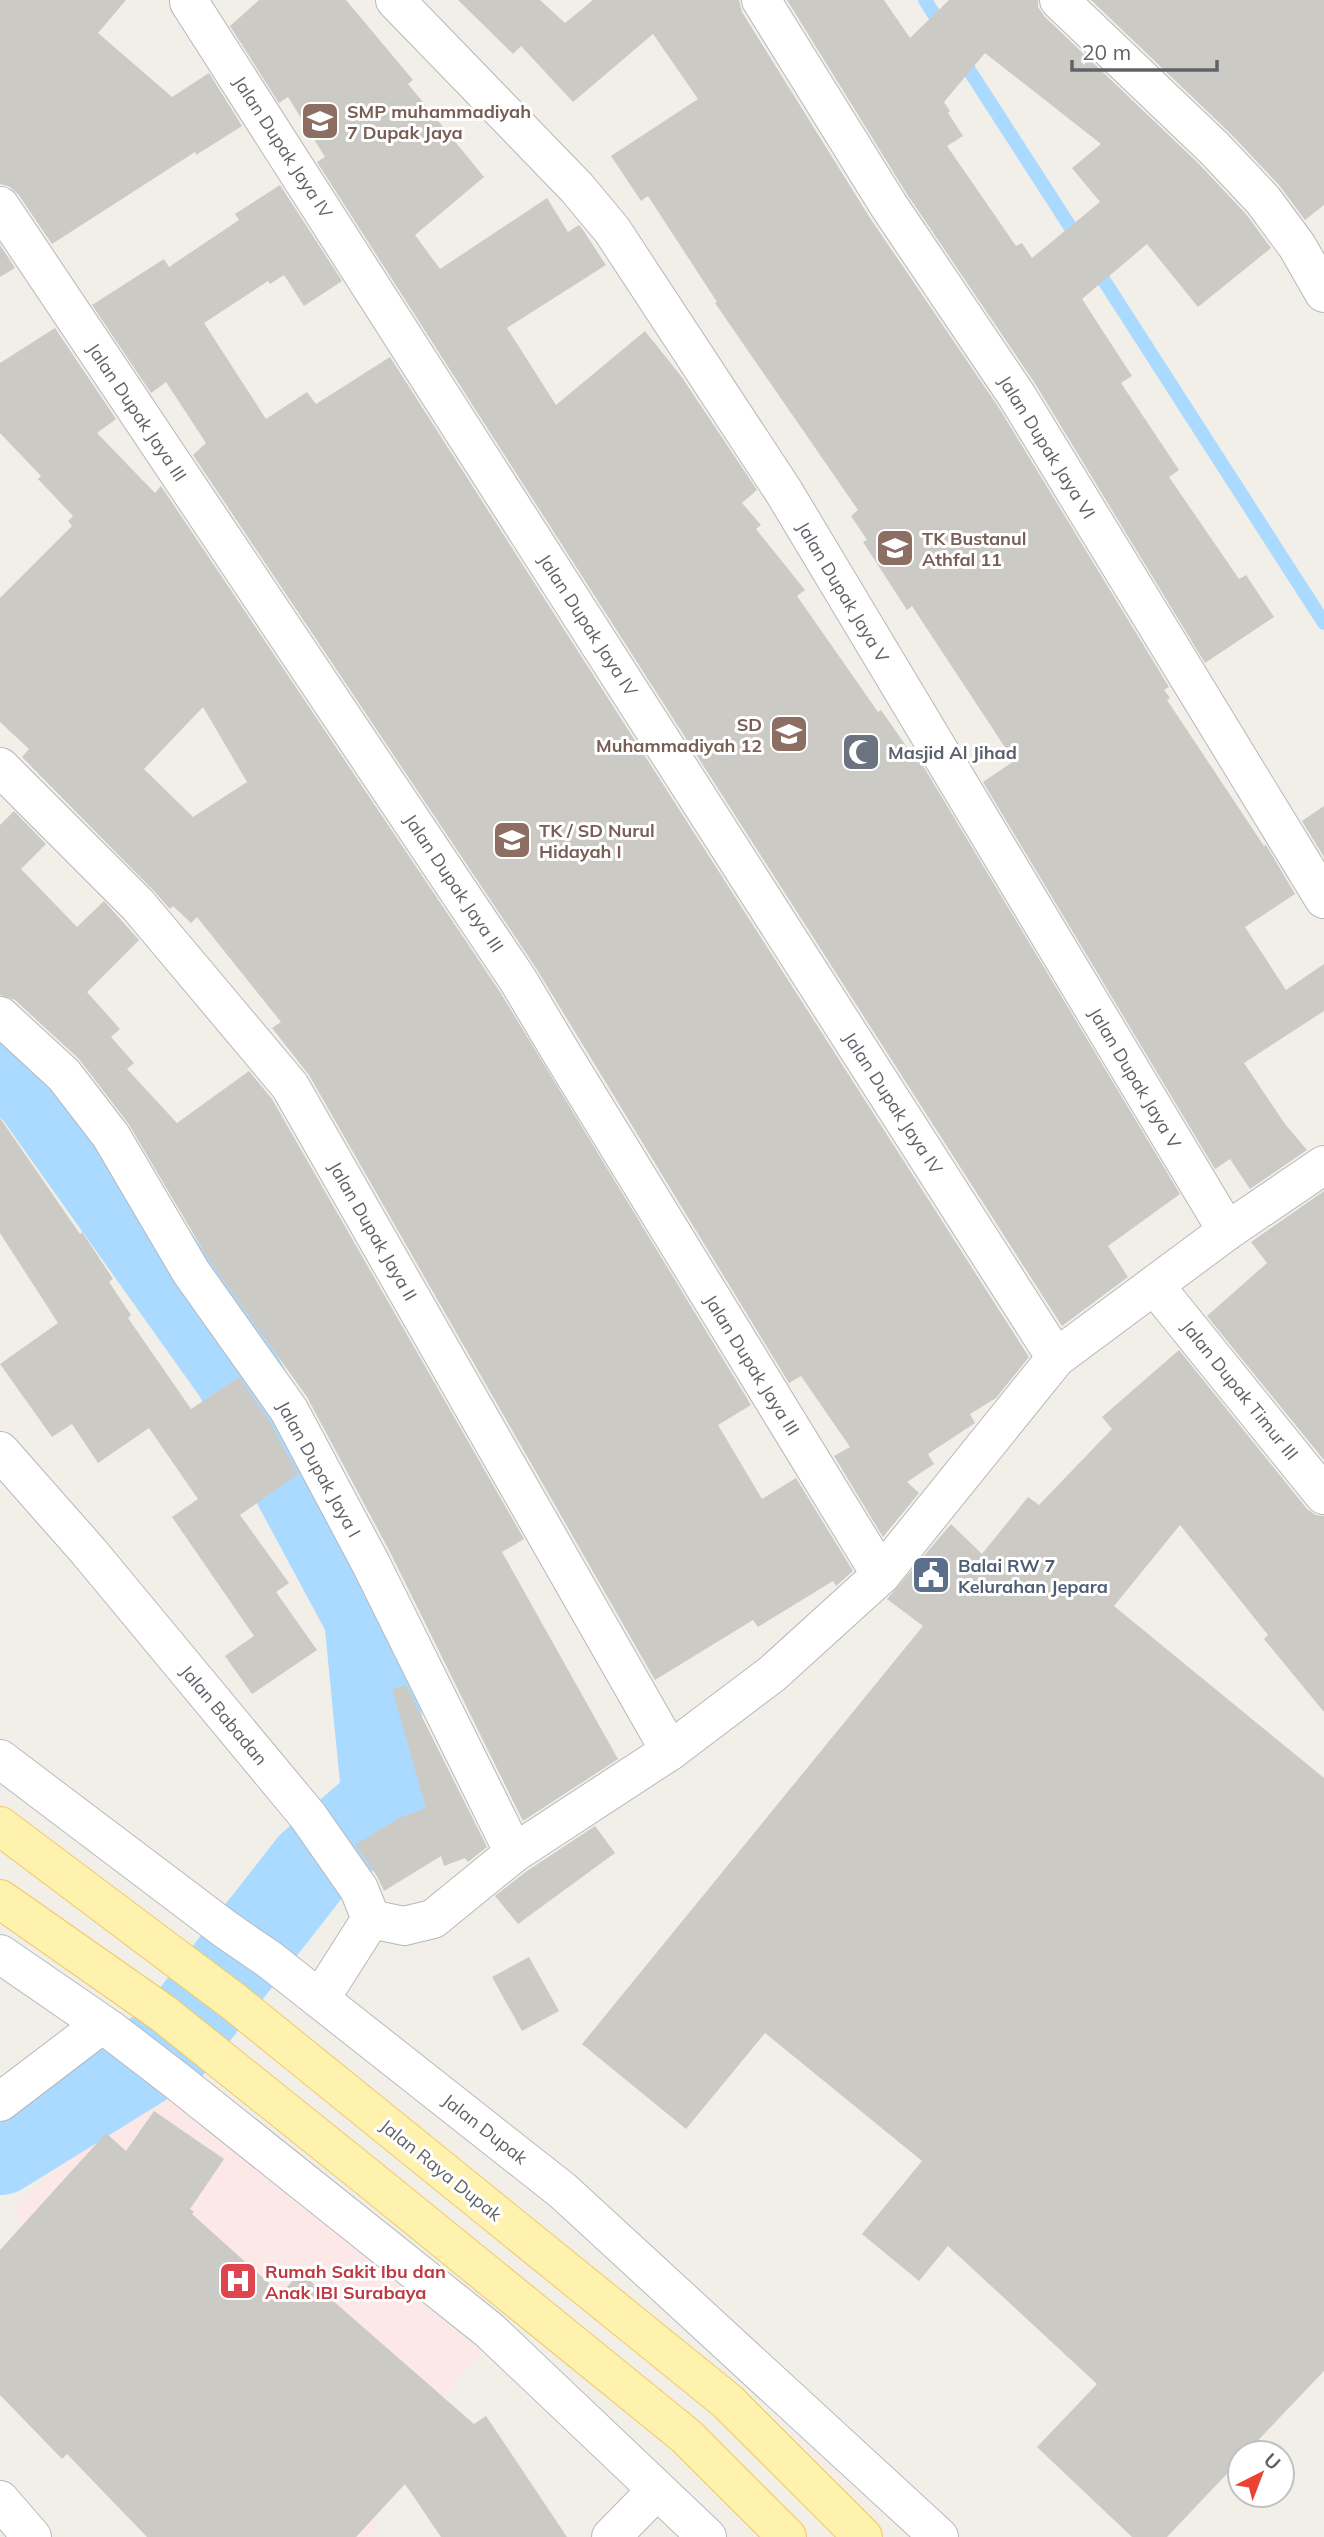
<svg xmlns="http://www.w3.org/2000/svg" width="1324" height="2537" viewBox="0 0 1324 2537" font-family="Mulish,sans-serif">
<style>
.medical{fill:#fce8e6}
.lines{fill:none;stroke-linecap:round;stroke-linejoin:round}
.stream{stroke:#aadaff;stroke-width:14}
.river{stroke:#aadaff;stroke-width:88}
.building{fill:#cccac5;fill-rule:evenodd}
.street-casing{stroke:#b5b8bc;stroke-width:40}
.secondary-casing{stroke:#b6babf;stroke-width:40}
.primary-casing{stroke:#f2c960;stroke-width:40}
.street{stroke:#fff;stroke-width:38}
.secondary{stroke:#fff;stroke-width:38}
.primary{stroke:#fff2af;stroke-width:38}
.labels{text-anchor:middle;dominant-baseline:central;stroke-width:6;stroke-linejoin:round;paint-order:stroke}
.education-label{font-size:18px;font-weight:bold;fill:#785e54;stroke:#fff;text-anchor:start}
.street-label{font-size:18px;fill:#5f6368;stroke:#fff}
.worship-label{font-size:18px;font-weight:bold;fill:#5b616d;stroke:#fff;text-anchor:start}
.service-label{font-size:18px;font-weight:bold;fill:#4e5e75;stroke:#fff;text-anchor:start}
.health-label{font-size:18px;font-weight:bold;fill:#be3a42;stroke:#fff;text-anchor:start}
</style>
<rect width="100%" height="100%" fill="#f1efe8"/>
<!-- medical -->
<path class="medical" d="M 149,2077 L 482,2352 L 372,2476 L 381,2498 L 375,2529 L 368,2537 L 240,2537 L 152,2358 L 12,2210 Z"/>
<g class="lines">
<!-- stream -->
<g class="stream">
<path d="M 925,0 L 944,30"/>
<path d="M 960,56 L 1080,242"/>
<path d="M 1094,265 L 1324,623"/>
</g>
<!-- river -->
<path class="river" d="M 0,1055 L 37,1092 L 237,1373 L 368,1617 L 386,1801 L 312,1865 L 171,2045 L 0,2151"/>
</g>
<!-- building -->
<g class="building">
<path d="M 0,0 L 126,0 L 98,33 L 172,97 L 209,73 L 242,126 L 196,155 L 195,152 L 52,244 L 18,194 L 10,187 L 0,184 Z"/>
<path d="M 259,0 L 346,0 L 413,80 L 408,84 L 484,177 L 415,235 L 440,269 L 547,198 L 568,232 L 579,225 L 583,230 L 606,265 L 507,328 L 556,405 L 645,331 L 681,376 L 757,490 L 742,503 L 761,525 L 756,529 L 805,590 L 797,596 L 878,712 L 881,710 L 911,753 L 914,752 L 919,759 L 1180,1194 L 1108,1246 L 1128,1277 L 1062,1326 L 317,162 L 325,157 L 288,97 L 279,103 L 230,26 Z"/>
<path d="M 458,0 L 540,0 L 565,23 L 593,0 L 739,0 L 742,12 L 870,218 L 999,408 L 1169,687 L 1164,690 L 1170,698 L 1167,700 L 1264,846 L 1266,845 L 1295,894 L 1245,927 L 1286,990 L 1324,964 L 1324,1011 L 1244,1063 L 1285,1124 L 1307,1150 L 1250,1189 L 1230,1159 L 1215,1169 L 983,782 L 1014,761 L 912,606 L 907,610 L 863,542 L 867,540 L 851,516 L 858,510 L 715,303 L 717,302 L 648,196 L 641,201 L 611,156 L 698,99 L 653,34 L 573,102 L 521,46 L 513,54 Z"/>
<path d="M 787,0 L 884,0 L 910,38 L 949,0 L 1038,0 L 1038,7 L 1044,16 L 1198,163 L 1246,214 L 1271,248 L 1198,307 L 1147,244 L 1082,299 L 1132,376 L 1121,383 L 1179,470 L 1169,477 L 1239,579 L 1246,575 L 1274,617 L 1205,663 L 1036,385 L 907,194 ZM 985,53 L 1101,144 L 1072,168 L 1100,202 L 1032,258 L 1022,243 L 1016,246 L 947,146 L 963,136 L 948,113 L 950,111 L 944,102 Z"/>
<path d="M 1091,0 L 1324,0 L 1324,205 L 1305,220 L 1279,185 L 1230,133 Z"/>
<path d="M 280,185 L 342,281 L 304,306 L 284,275 L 270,284 L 268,281 L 204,323 L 266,419 L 307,392 L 316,404 L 390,357 L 1029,1357 L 996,1398 L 970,1414 L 975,1423 L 928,1454 L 934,1464 L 907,1482 L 919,1493 L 883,1537 L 834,1456 L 850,1447 L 801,1376 L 789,1383 L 536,968 L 193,455 L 206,443 L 166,382 L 151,393 L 92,305 L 164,259 L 169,267 L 239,220 L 235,214 Z"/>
<path d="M 0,245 L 15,268 L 0,277 Z"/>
<path d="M 55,328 L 116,419 L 97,433 L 155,493 L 161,486 L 500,992 L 751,1405 L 718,1425 L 762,1499 L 796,1478 L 853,1571 L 836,1586 L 833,1581 L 758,1627 L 753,1620 L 655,1680 L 309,1075 L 272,1028 L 281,1022 L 197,917 L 191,923 L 173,906 L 170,909 L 153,890 L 22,757 L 29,749 L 0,722 L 0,598 L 72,526 L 68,521 L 73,516 L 38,479 L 41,476 L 0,433 L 0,363 ZM 203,707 L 247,782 L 193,817 L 144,769 Z"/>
<path d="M 1324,806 L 1324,857 L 1302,821 Z"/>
<path d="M 14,811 L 46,844 L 21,869 L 77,927 L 104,901 L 139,940 L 87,992 L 120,1029 L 111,1037 L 134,1063 L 127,1069 L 177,1123 L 249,1071 L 272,1099 L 524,1539 L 502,1552 L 618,1759 L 523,1821 L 391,1554 L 307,1397 L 209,1260 L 128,1123 L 79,1059 L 15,1000 L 0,995 L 0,825 Z"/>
<path d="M 0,1118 L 80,1234 L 82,1232 L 113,1279 L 109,1282 L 131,1315 L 128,1318 L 191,1409 L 239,1377 L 270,1422 L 298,1474 L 240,1515 L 289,1583 L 276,1592 L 317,1650 L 252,1694 L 225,1656 L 254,1636 L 172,1517 L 198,1499 L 149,1428 L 98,1463 L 72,1424 L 52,1437 L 0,1364 L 58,1323 L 0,1233 Z"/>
<path d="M 1324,1191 L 1324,1460 L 1207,1316 L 1267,1263 L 1251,1242 Z"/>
<path d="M 1179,1350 L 1307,1509 L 1316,1515 L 1324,1516 L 1324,1712 L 1264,1639 L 1268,1635 L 1180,1525 L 1114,1606 L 1324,1778 L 1324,2371 L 1246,2453 L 1240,2453 L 1240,2460 L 1167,2537 L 1132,2537 L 1037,2447 L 1097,2384 L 948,2246 L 919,2281 L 862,2234 L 922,2161 L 765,2033 L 686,2129 L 582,2044 L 923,1626 L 887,1599 L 951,1524 L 982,1554 L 1028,1497 L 1039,1505 L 1112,1429 L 1102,1417 Z"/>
<path d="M 406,1685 L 487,1847 L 468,1862 L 465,1858 L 444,1866 L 441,1856 L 384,1891 L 377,1876 L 355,1845 L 399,1818 L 426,1808 L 392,1689 Z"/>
<path d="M 595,1826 L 615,1853 L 518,1924 L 495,1896 L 527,1871 Z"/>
<path d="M 529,1957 L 559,2011 L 522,2031 L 492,1977 Z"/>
<path d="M 154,2111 L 224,2159 L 190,2209 L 194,2212 L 192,2214 L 281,2294 L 300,2272 L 474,2424 L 486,2416 L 567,2537 L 441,2537 L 405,2484 L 356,2537 L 147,2537 L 67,2454 L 62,2459 L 0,2395 L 0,2250 L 106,2133 L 126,2151 Z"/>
</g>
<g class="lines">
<defs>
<g id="street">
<path d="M 191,0 L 189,2 L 1056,1358"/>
<path d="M 395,0 L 577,188 L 612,230 L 784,492 L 1227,1231"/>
<path d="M 761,0 L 889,206 L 1017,396 L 1324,899"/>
<path d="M 1059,0 L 1214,148 L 1263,200 L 1297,246 L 1324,293"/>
<path d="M 0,206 L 518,980 L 559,1049 L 881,1575"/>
<path d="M 0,767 L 138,905 L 290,1086 L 670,1751"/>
<path d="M 0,1016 L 64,1075 L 111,1136 L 191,1272 L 289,1410 L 371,1564 L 514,1853"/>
<path d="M 1155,1286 L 1324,1495"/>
<path d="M 0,1451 L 89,1552 L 308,1816 L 359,1889 L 371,1919 L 320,1999"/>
<path d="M 371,1919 L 404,1926 L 433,1919 L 514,1853 L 670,1751 L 772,1674 L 881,1575 L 1056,1358 L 1227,1231 L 1324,1165"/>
<path d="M 0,2102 L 101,2025"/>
<path d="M 0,2500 L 32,2537"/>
<path d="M 611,2537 L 657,2490"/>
</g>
<g id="secondary">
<path d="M 0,1759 L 225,1929 L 270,1960 L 563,2191 L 939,2537"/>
<path d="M 0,1954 L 112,2031 L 177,2081 L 489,2330 L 707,2537"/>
</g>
<g id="primary">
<path d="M 0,1826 L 233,2001 L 727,2401 L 863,2537"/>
<path d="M 0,1899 L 164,2014 L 366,2176 L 686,2436 L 787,2537"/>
</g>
</defs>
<!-- street casing -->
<use href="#street" class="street-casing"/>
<!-- secondary casing -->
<use href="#secondary" class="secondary-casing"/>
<!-- primary casing -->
<use href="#primary" class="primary-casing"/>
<!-- street -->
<use href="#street" class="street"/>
<!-- secondary -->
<use href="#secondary" class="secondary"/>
<!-- primary -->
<use href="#primary" class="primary"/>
</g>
<!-- icons -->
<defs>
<symbol id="school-square" viewBox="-11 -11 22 22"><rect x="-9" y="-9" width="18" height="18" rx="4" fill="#8d6e63" stroke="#fff"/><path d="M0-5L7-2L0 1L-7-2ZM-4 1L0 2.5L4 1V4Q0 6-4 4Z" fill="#fff"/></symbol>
<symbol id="mosque-square" viewBox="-11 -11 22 22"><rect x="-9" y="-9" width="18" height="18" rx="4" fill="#6b7280" stroke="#fff"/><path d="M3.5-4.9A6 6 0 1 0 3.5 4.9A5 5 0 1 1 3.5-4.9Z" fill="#fff"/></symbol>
<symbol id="civic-square" viewBox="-11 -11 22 22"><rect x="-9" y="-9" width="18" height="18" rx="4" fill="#5c6f8a" stroke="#fff"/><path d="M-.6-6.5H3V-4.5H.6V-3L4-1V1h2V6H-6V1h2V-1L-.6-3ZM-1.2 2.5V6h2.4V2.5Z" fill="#fff"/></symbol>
<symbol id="hospital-square" viewBox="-11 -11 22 22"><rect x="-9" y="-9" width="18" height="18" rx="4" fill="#e0444e" stroke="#fff"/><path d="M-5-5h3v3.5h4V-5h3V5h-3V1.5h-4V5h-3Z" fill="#fff"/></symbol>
</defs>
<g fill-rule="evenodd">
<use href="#school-square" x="298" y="99" width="44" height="44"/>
<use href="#school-square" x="873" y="526" width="44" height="44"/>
<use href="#school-square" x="767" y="712" width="44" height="44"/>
<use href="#mosque-square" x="839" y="730" width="44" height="44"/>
<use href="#school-square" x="490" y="818" width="44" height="44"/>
<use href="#civic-square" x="909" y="1553" width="44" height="44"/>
<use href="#hospital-square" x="216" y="2259" width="44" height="44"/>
</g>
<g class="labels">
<!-- education labels -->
<g class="education-label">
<text x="347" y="111">SMP muhammadiyah<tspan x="347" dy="21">7 Dupak Jaya</tspan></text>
<text x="922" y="538">TK Bustanul<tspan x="922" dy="21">Athfal 11</tspan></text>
<text x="762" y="724" text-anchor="end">SD<tspan x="762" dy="21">Muhammadiyah 12</tspan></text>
<text x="539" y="830">TK / SD Nurul<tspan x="539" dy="21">Hidayah I</tspan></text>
</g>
<!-- street labels -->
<g class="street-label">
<text transform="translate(283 147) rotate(57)">Jalan Dupak Jaya IV</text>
<text transform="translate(137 412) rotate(56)">Jalan Dupak Jaya III</text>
<text transform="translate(1047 447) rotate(58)">Jalan Dupak Jaya VI</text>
<text transform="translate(843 592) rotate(59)">Jalan Dupak Jaya V</text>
<text transform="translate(588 625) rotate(57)">Jalan Dupak Jaya IV</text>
<text transform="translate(454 883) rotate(56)">Jalan Dupak Jaya III</text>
<text transform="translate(1135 1078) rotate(59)">Jalan Dupak Jaya V</text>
<text transform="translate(893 1103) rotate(57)">Jalan Dupak Jaya IV</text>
<text transform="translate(373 1231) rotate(60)">Jalan Dupak Jaya II</text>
<text transform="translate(752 1365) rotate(58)">Jalan Dupak Jaya III</text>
<text transform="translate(1240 1390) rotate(51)">Jalan Dupak Timur III</text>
<text transform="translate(319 1469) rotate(61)">Jalan Dupak Jaya I</text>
<text transform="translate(224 1715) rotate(50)">Jalan Babadan</text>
<text transform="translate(485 2129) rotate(38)">Jalan Dupak</text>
<text transform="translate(441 2170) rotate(39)">Jalan Raya Dupak</text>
</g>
<!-- worship labels -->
<g class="worship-label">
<text x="888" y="752">Masjid Al Jihad</text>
</g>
<!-- service labels -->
<g class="service-label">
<text x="958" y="1565">Balai RW 7<tspan x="958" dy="21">Kelurahan Jepara</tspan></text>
</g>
<!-- health labels -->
<g class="health-label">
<text x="265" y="2271">Rumah Sakit Ibu dan<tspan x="265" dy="21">Anak IBI Surabaya</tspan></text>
</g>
</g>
<!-- north arrow -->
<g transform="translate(1261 2474) rotate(42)"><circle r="33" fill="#ffffff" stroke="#bfc1c3" stroke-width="2"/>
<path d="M0-5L12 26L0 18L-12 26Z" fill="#ea4335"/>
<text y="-10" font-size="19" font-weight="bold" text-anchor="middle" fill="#5f6368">U</text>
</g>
<!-- scale -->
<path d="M1072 60v10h145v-10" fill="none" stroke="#5f6368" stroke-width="3.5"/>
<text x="1082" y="60" font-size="21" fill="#5f6368" stroke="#ffffff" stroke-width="5" paint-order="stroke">20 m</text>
</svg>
